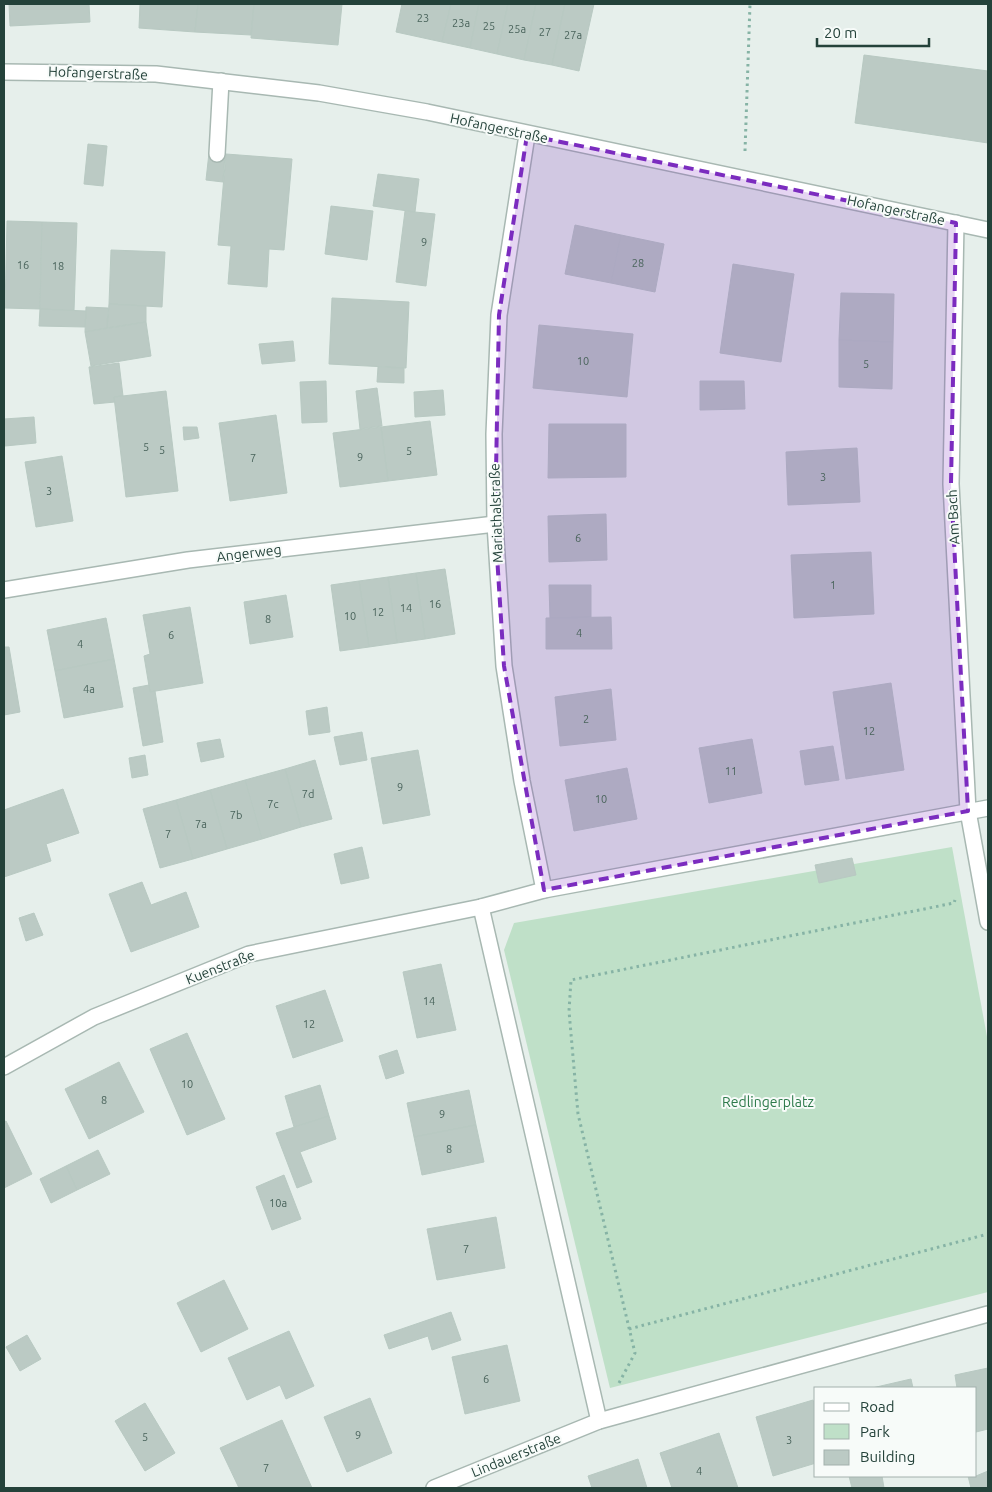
<svg xmlns="http://www.w3.org/2000/svg" width="992" height="1492" viewBox="0 0 992 1492" font-family="Ubuntu,sans-serif">
<style>
.green{fill:#bfe0c8}
.building{fill:#bbcac4;stroke:#b8c9c2}
.lines{fill:none;stroke-linecap:round;stroke-linejoin:round}
.lane-casing{stroke:#a8b8b2;stroke-width:18}
.street-casing{stroke:#a8b8b2;stroke-width:18}
.path{stroke:#86b3a5;stroke-width:3;stroke-dasharray:2.5 4;stroke-linecap:butt}
.lane{stroke:#fff;stroke-width:15}
.street{stroke:#fff;stroke-width:15}
.marked{fill:#7b2cbf;fill-opacity:0.2;stroke:#7b2cbf;stroke-width:4;stroke-dasharray:10 6;stroke-linejoin:round}
.labels{text-anchor:middle;dominant-baseline:central;stroke-width:4;stroke-linejoin:round;paint-order:stroke}
.number-label{font-size:11px;fill:#4a645c}
.street-label{font-size:14px;fill:#24423a;stroke:#f7fbf9}
.park-label{font-size:14px;fill:#2d7a4b;stroke:#f7fbf9}
</style>
<rect width="100%" height="100%" fill="#e6efeb"/>
<!-- green -->
<path class="green" d="M 952,847 L 988,1042 L 988,1292 L 610,1388 L 504,950 L 514,923 Z"/>
<!-- building -->
<g class="building">
<path d="M 9,4 L 89,4 L 90,22 L 10,26 Z"/>
<path d="M 140,4 L 198,4 L 195,32 L 139,28 Z"/>
<path d="M 198,4 L 254,4 L 251,35 L 195,32 Z"/>
<path d="M 254,4 L 342,4 L 338,45 L 251,38 Z"/>
<path d="M 402,4 L 451,4 L 442,42 L 396,32 Z"/>
<path d="M 451,4 L 479,4 L 470,48 L 442,42 Z"/>
<path d="M 479,4 L 508,4 L 497,54 L 470,48 Z"/>
<path d="M 508,4 L 536,4 L 524,60 L 497,54 Z"/>
<path d="M 536,4 L 565,4 L 552,65 L 524,60 Z"/>
<path d="M 565,4 L 594,4 L 579,71 L 552,65 Z"/>
<path d="M 864,55 L 988,71 L 988,143 L 855,123 Z"/>
<path d="M 88,144 L 107,146 L 103,186 L 84,184 Z"/>
<path d="M 209,153 L 225,155 L 223,182 L 206,180 Z"/>
<path d="M 226,154 L 292,159 L 284,250 L 269,249 L 267,287 L 228,284 L 231,246 L 218,245 Z"/>
<path d="M 378,174 L 419,179 L 415,212 L 373,206 Z"/>
<path d="M 331,206 L 373,211 L 367,260 L 325,254 Z"/>
<path d="M 405,211 L 435,214 L 426,286 L 396,282 Z"/>
<path d="M 7,221 L 42,222 L 40,309 L 5,308 Z"/>
<path d="M 42,222 L 77,223 L 74,311 L 40,309 Z"/>
<path d="M 575,225 L 621,235 L 611,283 L 565,274 Z"/>
<path d="M 621,235 L 664,244 L 655,292 L 611,283 Z"/>
<path d="M 111,250 L 165,252 L 162,307 L 109,304 Z"/>
<path d="M 733,264 L 794,274 L 781,362 L 720,353 Z"/>
<path d="M 841,293 L 894,294 L 893,342 L 839,340 Z"/>
<path d="M 332,298 L 409,302 L 406,368 L 329,364 Z"/>
<path d="M 109,304 L 146,306 L 146,322 L 107,328 Z"/>
<path d="M 86,307 L 108,308 L 107,328 L 85,332 Z"/>
<path d="M 40,309 L 86,311 L 85,327 L 39,326 Z"/>
<path d="M 146,322 L 151,356 L 91,366 L 85,332 Z"/>
<path d="M 539,325 L 633,334 L 627,397 L 533,388 Z"/>
<path d="M 839,340 L 893,342 L 892,389 L 839,387 Z"/>
<path d="M 293,341 L 295,361 L 262,364 L 259,344 Z"/>
<path d="M 119,363 L 123,396 L 114,397 L 115,402 L 94,404 L 89,367 Z"/>
<path d="M 378,367 L 404,368 L 404,383 L 377,382 Z"/>
<path d="M 326,381 L 327,422 L 302,423 L 300,382 Z"/>
<path d="M 700,381 L 744,381 L 745,409 L 700,410 Z"/>
<path d="M 377,388 L 382,426 L 360,429 L 356,391 Z"/>
<path d="M 443,390 L 445,415 L 415,417 L 414,392 Z"/>
<path d="M 166,391 L 178,491 L 126,497 L 114,397 Z"/>
<path d="M 276,415 L 287,493 L 230,501 L 219,423 Z"/>
<path d="M 34,417 L 36,443 L 5,446 L 4,419 Z"/>
<path d="M 430,421 L 437,475 L 388,481 L 381,427 Z"/>
<path d="M 549,424 L 626,424 L 626,477 L 548,478 Z"/>
<path d="M 183,427 L 197,427 L 199,438 L 184,440 Z"/>
<path d="M 381,427 L 388,481 L 340,487 L 333,433 Z"/>
<path d="M 857,448 L 860,502 L 788,505 L 786,452 Z"/>
<path d="M 62,456 L 73,521 L 36,527 L 25,462 Z"/>
<path d="M 606,514 L 607,560 L 549,562 L 548,516 Z"/>
<path d="M 871,552 L 874,614 L 794,618 L 791,555 Z"/>
<path d="M 445,569 L 455,634 L 425,639 L 416,573 Z"/>
<path d="M 416,573 L 425,639 L 397,643 L 388,577 Z"/>
<path d="M 388,577 L 397,643 L 369,647 L 359,581 Z"/>
<path d="M 359,581 L 369,647 L 340,651 L 331,585 Z"/>
<path d="M 549,585 L 591,585 L 591,617 L 550,618 Z"/>
<path d="M 286,595 L 293,637 L 250,644 L 244,602 Z"/>
<path d="M 190,607 L 203,683 L 150,692 L 144,656 L 150,654 L 143,615 Z"/>
<path d="M 611,617 L 612,649 L 546,649 L 546,618 Z"/>
<path d="M 106,618 L 114,659 L 55,671 L 47,630 Z"/>
<path d="M 4,647 L 9,647 L 20,712 L 4,715 Z"/>
<path d="M 114,659 L 123,707 L 64,718 L 55,671 Z"/>
<path d="M 891,683 L 904,770 L 846,779 L 833,692 Z"/>
<path d="M 149,685 L 150,692 L 155,691 L 163,742 L 143,746 L 133,688 Z"/>
<path d="M 611,689 L 616,740 L 560,746 L 555,697 Z"/>
<path d="M 327,707 L 330,732 L 309,735 L 306,711 Z"/>
<path d="M 362,732 L 367,760 L 340,765 L 334,737 Z"/>
<path d="M 220,739 L 224,757 L 201,762 L 197,743 Z"/>
<path d="M 752,739 L 762,793 L 709,803 L 699,748 Z"/>
<path d="M 833,746 L 839,780 L 805,785 L 800,751 Z"/>
<path d="M 418,750 L 430,815 L 383,824 L 371,758 Z"/>
<path d="M 145,755 L 148,775 L 132,778 L 129,758 Z"/>
<path d="M 315,760 L 332,819 L 301,827 L 285,769 Z"/>
<path d="M 627,768 L 637,819 L 574,831 L 565,780 Z"/>
<path d="M 285,769 L 301,827 L 262,839 L 245,780 Z"/>
<path d="M 245,780 L 262,839 L 227,849 L 210,790 Z"/>
<path d="M 63,789 L 79,833 L 46,844 L 51,861 L 4,877 L 4,810 Z"/>
<path d="M 210,790 L 227,849 L 193,859 L 176,800 Z"/>
<path d="M 176,800 L 193,859 L 160,868 L 143,809 Z"/>
<path d="M 362,847 L 369,878 L 341,884 L 334,854 Z"/>
<path d="M 852,858 L 856,875 L 819,883 L 815,865 Z"/>
<path d="M 142,882 L 151,905 L 186,892 L 199,927 L 131,952 L 109,894 Z"/>
<path d="M 34,913 L 43,935 L 26,941 L 19,918 Z"/>
<path d="M 441,964 L 456,1030 L 417,1038 L 403,972 Z"/>
<path d="M 325,990 L 343,1041 L 293,1058 L 276,1006 Z"/>
<path d="M 187,1033 L 225,1119 L 187,1135 L 150,1049 Z"/>
<path d="M 397,1050 L 404,1073 L 386,1079 L 379,1056 Z"/>
<path d="M 119,1062 L 144,1112 L 89,1139 L 65,1089 Z"/>
<path d="M 320,1085 L 329,1116 L 294,1127 L 285,1096 Z"/>
<path d="M 469,1090 L 476,1125 L 414,1137 L 407,1103 Z"/>
<path d="M 329,1116 L 336,1139 L 300,1152 L 312,1182 L 297,1188 L 276,1133 Z"/>
<path d="M 6,1121 L 32,1174 L 4,1188 L 4,1122 Z"/>
<path d="M 476,1125 L 484,1162 L 422,1175 L 414,1137 Z"/>
<path d="M 98,1150 L 110,1174 L 77,1190 L 66,1166 Z"/>
<path d="M 66,1166 L 77,1190 L 51,1203 L 40,1179 Z"/>
<path d="M 284,1175 L 301,1219 L 272,1230 L 256,1187 Z"/>
<path d="M 496,1217 L 505,1268 L 437,1280 L 427,1229 Z"/>
<path d="M 224,1280 L 248,1329 L 201,1352 L 177,1303 Z"/>
<path d="M 451,1312 L 461,1340 L 432,1350 L 428,1336 L 389,1349 L 384,1335 Z"/>
<path d="M 289,1331 L 314,1386 L 286,1399 L 280,1385 L 247,1400 L 228,1358 Z"/>
<path d="M 27,1335 L 41,1359 L 20,1371 L 6,1347 Z"/>
<path d="M 507,1345 L 520,1401 L 465,1414 L 452,1357 Z"/>
<path d="M 988,1368 L 988,1429 L 976,1432 L 976,1388 L 957,1388 L 955,1375 Z"/>
<path d="M 911,1379 L 913,1388 L 872,1388 Z"/>
<path d="M 370,1398 L 392,1453 L 347,1472 L 324,1417 Z"/>
<path d="M 813,1400 L 816,1409 L 816,1463 L 773,1476 L 756,1417 Z"/>
<path d="M 145,1403 L 175,1453 L 145,1471 L 115,1421 Z"/>
<path d="M 282,1420 L 312,1488 L 239,1488 L 220,1448 Z"/>
<path d="M 719,1433 L 738,1488 L 672,1488 L 660,1453 Z"/>
<path d="M 638,1459 L 647,1488 L 592,1488 L 588,1476 Z"/>
<path d="M 988,1471 L 988,1488 L 971,1488 L 968,1476 L 976,1476 Z"/>
<path d="M 849,1476 L 882,1476 L 884,1488 L 852,1488 Z"/>
</g>
<g class="lines">
<defs>
<path id="lane" d="M 217,154 L 221,81"/>
<g id="street">
<path d="M 4,72 L 156,74 L 319,93 L 427,112 L 988,230"/>
<path d="M 527,135 L 499,315 L 494,434 L 495,524 L 504,666 L 522,781 L 544,890"/>
<path d="M 956,223 L 951,484 L 968,811 L 988,922"/>
<path d="M 4,590 L 188,560 L 495,524"/>
<path d="M 481,907 L 599,1421"/>
<path d="M 4,1067 L 94,1017 L 249,954 L 481,907 L 544,890 L 988,808"/>
<path d="M 434,1488 L 599,1421 L 988,1314"/>
</g>
</defs>
<!-- lane casing -->
<use href="#lane" class="lane-casing"/>
<!-- street casing -->
<use href="#street" class="street-casing"/>
<!-- path -->
<g class="path">
<path d="M 745,151 L 750,4"/>
<path d="M 629,1329 L 988,1234"/>
<path d="M 619,1383 L 635,1353 L 578,1114 L 569,1011 L 571,980 L 954,903 L 955,900"/>
</g>
<!-- lane -->
<use href="#lane" class="lane"/>
<!-- street -->
<use href="#street" class="street"/>
</g>
<!-- marked area -->
<path class="marked" d="M 527,135 L 956,223 L 951,484 L 968,811 L 544,890 L 504,666 L 495,524 L 499,315 Z"/>
<g class="labels">
<!-- number labels -->
<g class="number-label">
<text x="423" y="18">23</text>
<text x="461" y="23">23a</text>
<text x="489" y="26">25</text>
<text x="517" y="29">25a</text>
<text x="545" y="32">27</text>
<text x="573" y="35">27a</text>
<text x="424" y="242">9</text>
<text x="638" y="263">28</text>
<text x="23" y="265">16</text>
<text x="58" y="266">18</text>
<text x="583" y="361">10</text>
<text x="866" y="364">5</text>
<text x="146" y="447">5</text>
<text x="162" y="450">5</text>
<text x="409" y="451">5</text>
<text x="360" y="457">9</text>
<text x="253" y="458">7</text>
<text x="823" y="477">3</text>
<text x="49" y="491">3</text>
<text x="578" y="538">6</text>
<text x="833" y="585">1</text>
<text x="435" y="604">16</text>
<text x="406" y="608">14</text>
<text x="378" y="612">12</text>
<text x="350" y="616">10</text>
<text x="268" y="619">8</text>
<text x="579" y="633">4</text>
<text x="171" y="635">6</text>
<text x="80" y="644">4</text>
<text x="89" y="689">4a</text>
<text x="586" y="719">2</text>
<text x="869" y="731">12</text>
<text x="731" y="771">11</text>
<text x="400" y="787">9</text>
<text x="308" y="794">7d</text>
<text x="601" y="799">10</text>
<text x="273" y="804">7c</text>
<text x="236" y="815">7b</text>
<text x="201" y="824">7a</text>
<text x="168" y="834">7</text>
<text x="429" y="1001">14</text>
<text x="309" y="1024">12</text>
<text x="187" y="1084">10</text>
<text x="104" y="1100">8</text>
<text x="442" y="1114">9</text>
<text x="449" y="1149">8</text>
<text x="278" y="1203">10a</text>
<text x="466" y="1249">7</text>
<text x="486" y="1379">6</text>
<text x="358" y="1435">9</text>
<text x="145" y="1437">5</text>
<text x="789" y="1440">3</text>
<text x="266" y="1468">7</text>
<text x="699" y="1471">4</text>
</g>
<!-- street labels -->
<g class="street-label">
<text transform="translate(98 73) rotate(2)">Hofangerstraße</text>
<text transform="translate(499 128) rotate(12)">Hofangerstraße</text>
<text transform="translate(896 210) rotate(12)">Hofangerstraße</text>
<text transform="translate(496 513) rotate(-92)">Mariathalstraße</text>
<text transform="translate(953 517) rotate(-93)">Am Bach</text>
<text transform="translate(249 553) rotate(-7)">Angerweg</text>
<text transform="translate(220 967) rotate(-21)">Kuenstraße</text>
<text transform="translate(516 1455) rotate(-22)">Lindauerstraße</text>
</g>
<!-- park labels -->
<g class="park-label">
<text x="768" y="1102">Redlingerplatz</text>
</g>
</g>
<!-- border -->
<rect width="992" height="1492" fill="none" stroke="#24423a" stroke-width="10"/>
<!-- legend -->
<rect x="814" y="1387" width="162" height="90" fill="#f7fbf9" stroke="#a3b1ad"/>
<rect x="824" y="1403" width="25" height="8" fill="#ffffff" stroke="#a3b1ad"/>
<text x="860" y="1412" font-size="15" fill="#24423a">Road</text>
<rect x="824" y="1424" width="25" height="15" fill="#bfe0c8" stroke="#a3b1ad"/>
<text x="860" y="1437" font-size="15" fill="#24423a">Park</text>
<rect x="824" y="1450" width="25" height="15" fill="#bbcac4" stroke="#a3b1ad"/>
<text x="860" y="1462" font-size="15" fill="#24423a">Building</text>
<!-- scale -->
<path d="M817 38v8h112v-8" fill="none" stroke="#24423a" stroke-width="2.5"/>
<text x="824" y="38" font-size="15" fill="#24423a" stroke="#f7fbf9" stroke-width="4" paint-order="stroke">20 m</text>
</svg>
